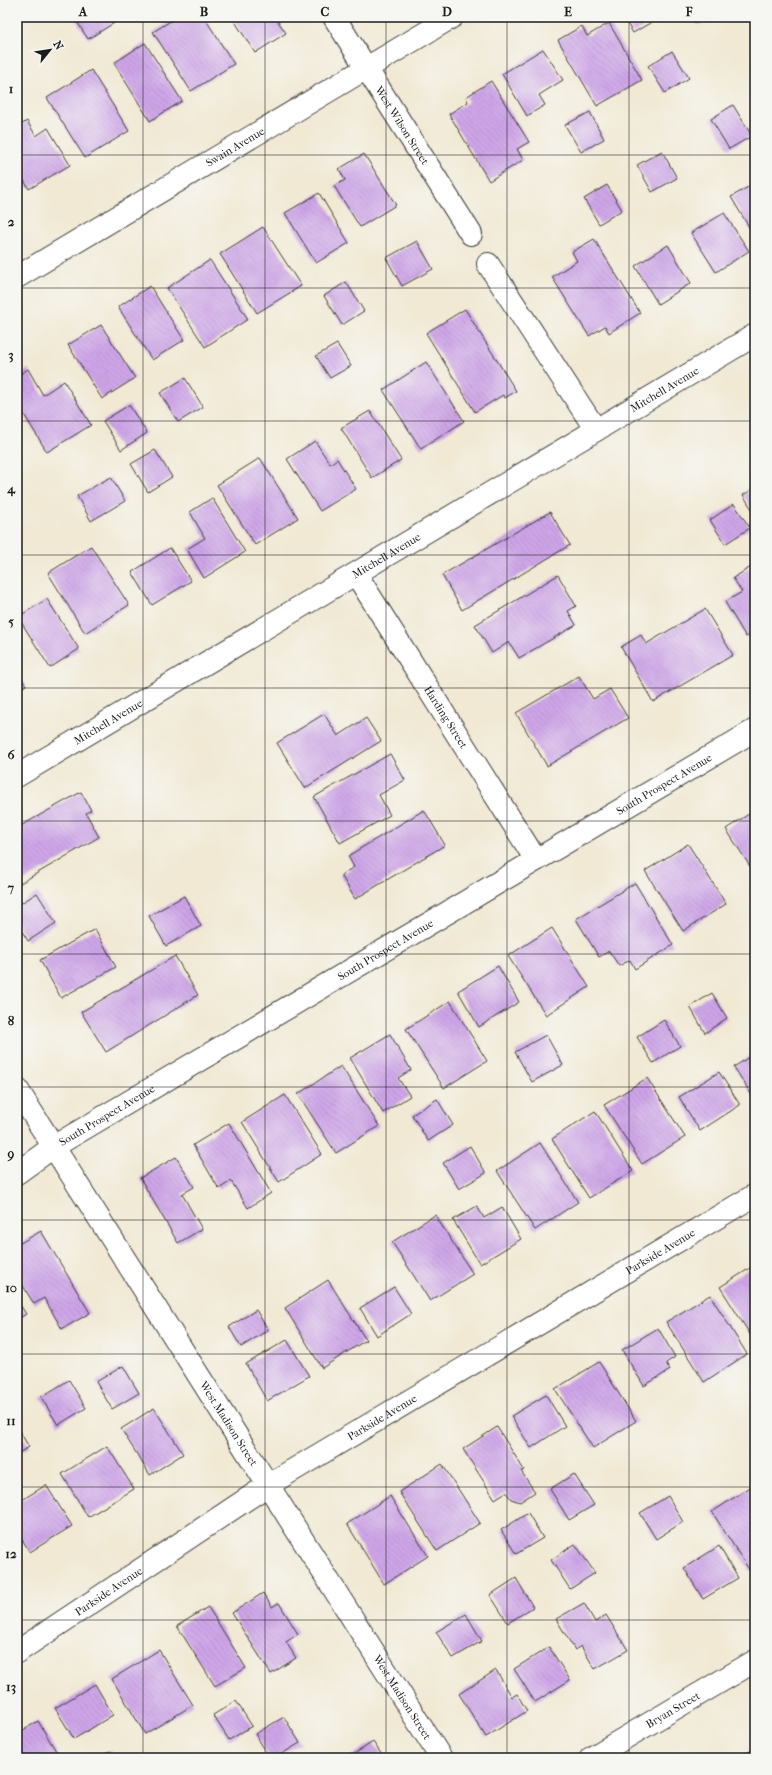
<svg xmlns="http://www.w3.org/2000/svg" width="772" height="1775" viewBox="0 0 772 1775" font-family="'IM FELL French Canon',serif">
<style>
.building{fill:url(#building-back-hatch)}
.lines{fill:none;stroke-linecap:round;stroke-linejoin:round}
.street-casing{stroke:#3c3b38;stroke-width:24}
.street{stroke:#fff;stroke-width:22}
.grid{fill:none;stroke:#1c1c1c;stroke-width:1;stroke-opacity:0.55}
.labels{text-anchor:middle;dominant-baseline:central;stroke-width:3;stroke-linejoin:round;paint-order:stroke}
.street-label{font-size:11px;fill:#1c1c1c;stroke:#f6f6f2}
.neatline{fill:none;stroke:#1c1c1c;stroke-width:1.5}
.grid-label{font-size:13px;text-anchor:middle;font-weight:bold;fill:#1c1c1c}
</style>
<defs>
<pattern id="building-back-hatch" width="6" height="6" patternUnits="userSpaceOnUse"><rect width="6" height="6" fill="#cea5e8"/><path d="M-1 5l2 2M0 0l6 6M5-1l2 2" fill="none" stroke="#b08dc6"/></pattern>
</defs>
<rect width="100%" height="100%" fill="#f6f6f2"/>
<filter id="ink" filterUnits="userSpaceOnUse"><feTurbulence type="fractalNoise" baseFrequency=".025" numOctaves="2"/><feDisplacementMap in="SourceGraphic" scale="8" xChannelSelector="R" yChannelSelector="G"/><feConvolveMatrix kernelMatrix="1 2 1 2 8 2 1 2 1" color-interpolation-filters="sRGB"/></filter>
<filter id="wash" filterUnits="userSpaceOnUse"><feTurbulence type="fractalNoise" baseFrequency=".012" numOctaves="4" result="noise"/><feDisplacementMap in="SourceGraphic" scale="16" xChannelSelector="R" yChannelSelector="G"/><feGaussianBlur stdDeviation="0.9" result="paint"/><feColorMatrix in="noise" values="0 0 0 0 0 0 0 0 0 0 0 0 0 0 0 0 0 1.4 0 .05"/><feComposite in="paint" operator="in"/></filter>
<g filter="url(#wash)">
<rect width="100%" height="100%" fill="#f1e9d4"/>
<g id="blocks">
<!-- building -->
<g class="building">
<path d="M 74,17 L 111,17 L 114,23 L 88,39 Z"/>
<path d="M 177,17 L 204,17 L 234,64 L 191,91 L 153,32 Z"/>
<path d="M 232,17 L 275,17 L 286,33 L 255,53 Z"/>
<path d="M 623,17 L 660,17 L 633,33 Z"/>
<path d="M 692,17 L 707,17 L 696,24 Z"/>
<path d="M 609,23 L 642,80 L 597,106 L 558,40 L 582,26 L 587,36 Z"/>
<path d="M 145,43 L 182,101 L 150,121 L 114,63 Z"/>
<path d="M 543,49 L 563,80 L 539,95 L 545,105 L 527,116 L 502,74 Z"/>
<path d="M 672,51 L 689,78 L 665,93 L 648,66 Z"/>
<path d="M 91,70 L 129,131 L 85,158 L 47,98 Z"/>
<path d="M 491,81 L 529,142 L 517,149 L 523,160 L 489,181 L 449,114 L 468,102 L 466,97 Z"/>
<path d="M 733,105 L 752,136 L 729,149 L 711,119 Z"/>
<path d="M 590,112 L 604,139 L 581,152 L 565,125 Z"/>
<path d="M 27,121 L 36,136 L 48,128 L 70,165 L 29,189 L 17,169 L 17,127 Z"/>
<path d="M 662,151 L 677,178 L 652,192 L 637,165 Z"/>
<path d="M 364,154 L 396,205 L 360,227 L 334,186 L 345,180 L 339,169 Z"/>
<path d="M 755,183 L 755,237 L 731,197 Z"/>
<path d="M 607,185 L 622,210 L 599,224 L 584,199 Z"/>
<path d="M 319,193 L 349,243 L 316,263 L 285,213 Z"/>
<path d="M 724,213 L 749,251 L 716,272 L 691,233 Z"/>
<path d="M 263,227 L 301,286 L 257,313 L 220,254 Z"/>
<path d="M 594,239 L 640,313 L 609,333 L 605,326 L 589,336 L 552,277 L 577,261 L 572,252 Z"/>
<path d="M 417,241 L 433,269 L 402,286 L 386,258 Z"/>
<path d="M 668,245 L 691,283 L 658,304 L 635,266 Z"/>
<path d="M 210,260 L 248,319 L 205,347 L 167,288 Z"/>
<path d="M 346,282 L 364,311 L 342,325 L 324,296 Z"/>
<path d="M 150,286 L 184,340 L 152,360 L 118,307 Z"/>
<path d="M 465,309 L 516,391 L 505,398 L 503,395 L 475,412 L 426,333 Z"/>
<path d="M 101,325 L 135,378 L 102,399 L 68,345 Z"/>
<path d="M 337,344 L 351,366 L 330,378 L 316,356 Z"/>
<path d="M 426,362 L 464,421 L 421,449 L 383,390 Z"/>
<path d="M 28,369 L 43,395 L 64,381 L 91,425 L 47,452 L 17,403 L 17,376 Z"/>
<path d="M 185,378 L 203,407 L 178,422 L 160,393 Z"/>
<path d="M 129,405 L 147,433 L 121,450 L 103,421 Z"/>
<path d="M 370,411 L 401,460 L 372,478 L 341,428 Z"/>
<path d="M 315,441 L 330,464 L 337,459 L 356,489 L 320,511 L 287,459 Z"/>
<path d="M 155,450 L 172,477 L 148,492 L 131,464 Z"/>
<path d="M 260,458 L 298,518 L 255,545 L 217,485 Z"/>
<path d="M 111,477 L 125,501 L 91,521 L 77,496 Z"/>
<path d="M 755,488 L 755,514 L 743,495 Z"/>
<path d="M 212,498 L 245,552 L 204,578 L 187,549 L 205,538 L 190,512 Z"/>
<path d="M 734,504 L 750,528 L 725,544 L 710,520 Z"/>
<path d="M 550,512 L 570,545 L 462,610 L 442,575 Z"/>
<path d="M 91,546 L 129,605 L 85,633 L 48,573 Z"/>
<path d="M 170,548 L 191,581 L 152,605 L 132,572 Z"/>
<path d="M 751,567 L 755,573 L 755,632 L 746,637 L 725,602 L 742,592 L 733,578 Z"/>
<path d="M 558,575 L 576,606 L 568,611 L 576,625 L 519,658 L 509,642 L 492,653 L 475,625 Z"/>
<path d="M 47,599 L 79,649 L 50,668 L 18,617 Z"/>
<path d="M 705,609 L 733,655 L 653,702 L 621,647 L 641,635 L 646,644 Z"/>
<path d="M 17,672 L 26,685 L 17,691 Z"/>
<path d="M 579,676 L 593,699 L 610,689 L 628,718 L 547,766 L 516,713 Z"/>
<path d="M 324,714 L 338,736 L 366,718 L 381,741 L 305,788 L 277,743 Z"/>
<path d="M 390,754 L 405,780 L 379,795 L 390,815 L 340,843 L 314,797 Z"/>
<path d="M 81,792 L 91,810 L 86,813 L 99,837 L 17,885 L 17,828 Z"/>
<path d="M 424,810 L 445,845 L 355,899 L 341,875 L 354,867 L 348,856 Z"/>
<path d="M 755,810 L 755,874 L 726,829 Z"/>
<path d="M 688,844 L 726,904 L 683,931 L 645,871 Z"/>
<path d="M 635,883 L 673,945 L 635,969 L 630,960 L 619,966 L 609,951 L 599,957 L 576,919 Z"/>
<path d="M 37,893 L 56,923 L 28,941 L 17,923 L 17,906 Z"/>
<path d="M 184,896 L 201,926 L 166,946 L 149,916 Z"/>
<path d="M 552,928 L 589,987 L 546,1015 L 508,956 Z"/>
<path d="M 95,929 L 116,967 L 61,998 L 40,960 Z"/>
<path d="M 175,956 L 198,995 L 106,1052 L 81,1012 Z"/>
<path d="M 498,966 L 519,1002 L 479,1027 L 458,991 Z"/>
<path d="M 712,993 L 727,1018 L 705,1033 L 690,1007 Z"/>
<path d="M 450,1001 L 487,1061 L 444,1088 L 406,1029 Z"/>
<path d="M 664,1020 L 680,1046 L 653,1063 L 637,1037 Z"/>
<path d="M 390,1034 L 411,1070 L 398,1078 L 410,1096 L 383,1113 L 350,1058 Z"/>
<path d="M 546,1035 L 563,1065 L 532,1082 L 515,1052 Z"/>
<path d="M 755,1053 L 755,1100 L 734,1067 Z"/>
<path d="M 341,1066 L 379,1126 L 336,1153 L 298,1094 Z"/>
<path d="M 719,1072 L 740,1105 L 700,1131 L 679,1097 Z"/>
<path d="M 647,1078 L 685,1137 L 642,1164 L 604,1105 Z"/>
<path d="M 285,1095 L 322,1154 L 279,1182 L 242,1122 Z"/>
<path d="M 437,1099 L 453,1125 L 428,1141 L 412,1115 Z"/>
<path d="M 595,1111 L 633,1171 L 589,1198 L 552,1139 Z"/>
<path d="M 229,1123 L 271,1193 L 248,1208 L 231,1181 L 219,1189 L 193,1145 Z"/>
<path d="M 540,1143 L 578,1202 L 535,1230 L 497,1171 Z"/>
<path d="M 470,1146 L 486,1173 L 459,1189 L 443,1163 Z"/>
<path d="M 176,1157 L 194,1187 L 182,1194 L 202,1229 L 178,1243 L 140,1178 Z"/>
<path d="M 477,1206 L 484,1218 L 502,1207 L 521,1239 L 480,1264 L 453,1220 Z"/>
<path d="M 435,1215 L 473,1274 L 430,1301 L 392,1242 Z"/>
<path d="M 41,1231 L 90,1313 L 62,1329 L 44,1298 L 34,1304 L 17,1276 L 17,1245 Z"/>
<path d="M 755,1265 L 755,1342 L 720,1287 Z"/>
<path d="M 328,1280 L 366,1340 L 322,1368 L 285,1308 Z"/>
<path d="M 394,1287 L 411,1314 L 377,1336 L 360,1308 Z"/>
<path d="M 710,1295 L 747,1354 L 704,1382 L 666,1322 Z"/>
<path d="M 17,1300 L 26,1314 L 17,1320 Z"/>
<path d="M 256,1310 L 268,1330 L 241,1347 L 229,1327 Z"/>
<path d="M 658,1328 L 675,1357 L 666,1363 L 670,1370 L 644,1386 L 622,1350 Z"/>
<path d="M 287,1340 L 309,1376 L 267,1401 L 246,1364 Z"/>
<path d="M 599,1362 L 636,1421 L 593,1448 L 555,1389 Z"/>
<path d="M 123,1366 L 139,1393 L 112,1409 L 96,1382 Z"/>
<path d="M 69,1380 L 86,1408 L 58,1425 L 41,1397 Z"/>
<path d="M 546,1395 L 565,1426 L 531,1448 L 511,1416 Z"/>
<path d="M 154,1408 L 183,1454 L 150,1475 L 121,1429 Z"/>
<path d="M 17,1427 L 29,1447 L 17,1454 Z"/>
<path d="M 497,1427 L 524,1470 L 521,1471 L 535,1492 L 520,1502 L 511,1499 L 506,1492 L 495,1499 L 463,1449 Z"/>
<path d="M 107,1446 L 134,1489 L 88,1517 L 62,1474 Z"/>
<path d="M 442,1464 L 480,1523 L 437,1551 L 399,1492 Z"/>
<path d="M 574,1474 L 594,1505 L 569,1520 L 550,1489 Z"/>
<path d="M 755,1484 L 755,1568 L 750,1571 L 712,1512 Z"/>
<path d="M 46,1485 L 72,1526 L 30,1552 L 17,1532 L 17,1503 Z"/>
<path d="M 390,1496 L 428,1556 L 384,1584 L 347,1524 Z"/>
<path d="M 668,1496 L 683,1522 L 656,1539 L 640,1513 Z"/>
<path d="M 528,1513 L 543,1538 L 516,1554 L 501,1530 Z"/>
<path d="M 575,1544 L 595,1573 L 570,1589 L 551,1560 Z"/>
<path d="M 719,1546 L 738,1578 L 703,1599 L 684,1568 Z"/>
<path d="M 516,1578 L 533,1607 L 508,1623 L 490,1595 Z"/>
<path d="M 263,1593 L 272,1607 L 279,1603 L 298,1634 L 286,1642 L 296,1658 L 271,1674 L 232,1613 Z"/>
<path d="M 584,1603 L 595,1622 L 606,1615 L 628,1650 L 595,1669 L 581,1646 L 575,1650 L 556,1619 Z"/>
<path d="M 208,1607 L 246,1668 L 215,1686 L 177,1626 Z"/>
<path d="M 466,1614 L 482,1641 L 453,1658 L 436,1632 Z"/>
<path d="M 549,1647 L 570,1680 L 535,1702 L 514,1669 Z"/>
<path d="M 159,1650 L 193,1705 L 145,1734 L 112,1679 Z"/>
<path d="M 496,1670 L 512,1697 L 517,1694 L 527,1711 L 486,1737 L 459,1694 Z"/>
<path d="M 95,1684 L 113,1715 L 74,1739 L 55,1708 Z"/>
<path d="M 236,1701 L 252,1726 L 229,1740 L 213,1715 Z"/>
<path d="M 284,1717 L 300,1743 L 275,1758 L 270,1758 L 255,1734 Z"/>
<path d="M 38,1721 L 59,1756 L 56,1758 L 17,1758 L 17,1734 Z"/>
<path d="M 373,1742 L 384,1758 L 348,1758 Z"/>
<path d="M 755,1748 L 755,1758 L 746,1758 L 744,1755 Z"/>
<path d="M 110,1751 L 114,1758 L 98,1758 Z"/>
</g>
</g>
</g>
<g filter="url(#ink)">
<use href="#blocks" fill-opacity="0" stroke="#3c3b38" stroke-width="1"/>
<g class="lines">
<defs>
<g id="street">
<path id="s1" d="M 334,17 L 471,234"/>
<path d="M 488,264 L 596,430"/>
<path id="s2" d="M 17,277 L 452,17"/>
<path id="s3" d="M 356,574 L 536,860"/>
<path id="s4" d="M 17,776 L 755,335"/>
<path id="s5" d="M 17,1089 L 441,1758"/>
<path id="s6" d="M 17,1173 L 53,1147 L 755,730"/>
<path id="s7" d="M 17,1652 L 268,1485 L 755,1195"/>
<path id="s8" d="M 591,1758 L 755,1661"/>
</g>
</defs>
<!-- street casing -->
<use href="#street" class="street-casing"/>
<!-- street -->
<use href="#street" class="street"/>
</g>
</g>
<!-- grid -->
<path class="grid" d="M 143,17 L 143,1758M 265,17 L 265,1758M 386,17 L 386,1758M 507,17 L 507,1758M 629,17 L 629,1758M 17,155 L 755,155M 17,288 L 755,288M 17,421 L 755,421M 17,555 L 755,555M 17,688 L 755,688M 17,821 L 755,821M 17,954 L 755,954M 17,1087 L 755,1087M 17,1220 L 755,1220M 17,1354 L 755,1354M 17,1487 L 755,1487M 17,1620 L 755,1620"/>
<g class="labels">
<!-- street labels -->
<g class="street-label">
<text stroke="none"><textPath href="#s1" startOffset="128">West Wilson Street</textPath></text>
<text stroke="none"><textPath href="#s2" startOffset="254">Swain Avenue</textPath></text>
<text stroke="none"><textPath href="#s4" startOffset="754">Mitchell Avenue</textPath></text>
<text stroke="none"><textPath href="#s4" startOffset="430">Mitchell Avenue</textPath></text>
<text stroke="none"><textPath href="#s3" startOffset="169">Harding Street</textPath></text>
<text stroke="none"><textPath href="#s4" startOffset="106">Mitchell Avenue</textPath></text>
<text stroke="none"><textPath href="#s6" startOffset="755">South Prospect Avenue</textPath></text>
<text stroke="none"><textPath href="#s6" startOffset="431">South Prospect Avenue</textPath></text>
<text stroke="none"><textPath href="#s6" startOffset="107">South Prospect Avenue</textPath></text>
<text stroke="none"><textPath href="#s7" startOffset="758">Parkside Avenue</textPath></text>
<text stroke="none"><textPath href="#s7" startOffset="434">Parkside Avenue</textPath></text>
<text stroke="none"><textPath href="#s5" startOffset="396">West Madison Street</textPath></text>
<text stroke="none"><textPath href="#s7" startOffset="110">Parkside Avenue</textPath></text>
<text stroke="none"><textPath href="#s5" startOffset="720">West Madison Street</textPath></text>
<text stroke="none"><textPath href="#s8" startOffset="95">Bryan Street</textPath></text>
</g>
</g>
<!-- margin -->
<rect width="772" height="1775" fill="none" stroke="#f6f6f2" stroke-width="44"/>
<!-- north arrow -->
<g transform="translate(50 50) rotate(60)" stroke="#f6f6f2" stroke-width="3" paint-order="stroke">
<path d="M0-3L7 15L0 10L-7 15Z" fill="#1c1c1c"/>
<text y="-6" font-size="11" font-weight="bold" text-anchor="middle" fill="#1c1c1c">N</text>
</g>
<rect x="22" y="22" width="728" height="1731" class="neatline"/>
<g class="grid-label">
<text x="83" y="16">A</text>
<text x="204" y="16">B</text>
<text x="325" y="16">C</text>
<text x="447" y="16">D</text>
<text x="568" y="16">E</text>
<text x="689" y="16">F</text>
<text x="11" y="93">1</text>
<text x="11" y="226">2</text>
<text x="11" y="359">3</text>
<text x="11" y="493">4</text>
<text x="11" y="626">5</text>
<text x="11" y="759">6</text>
<text x="11" y="892">7</text>
<text x="11" y="1025">8</text>
<text x="11" y="1158">9</text>
<text x="11" y="1292">10</text>
<text x="11" y="1425">11</text>
<text x="11" y="1558">12</text>
<text x="11" y="1691">13</text>
</g>
</svg>
